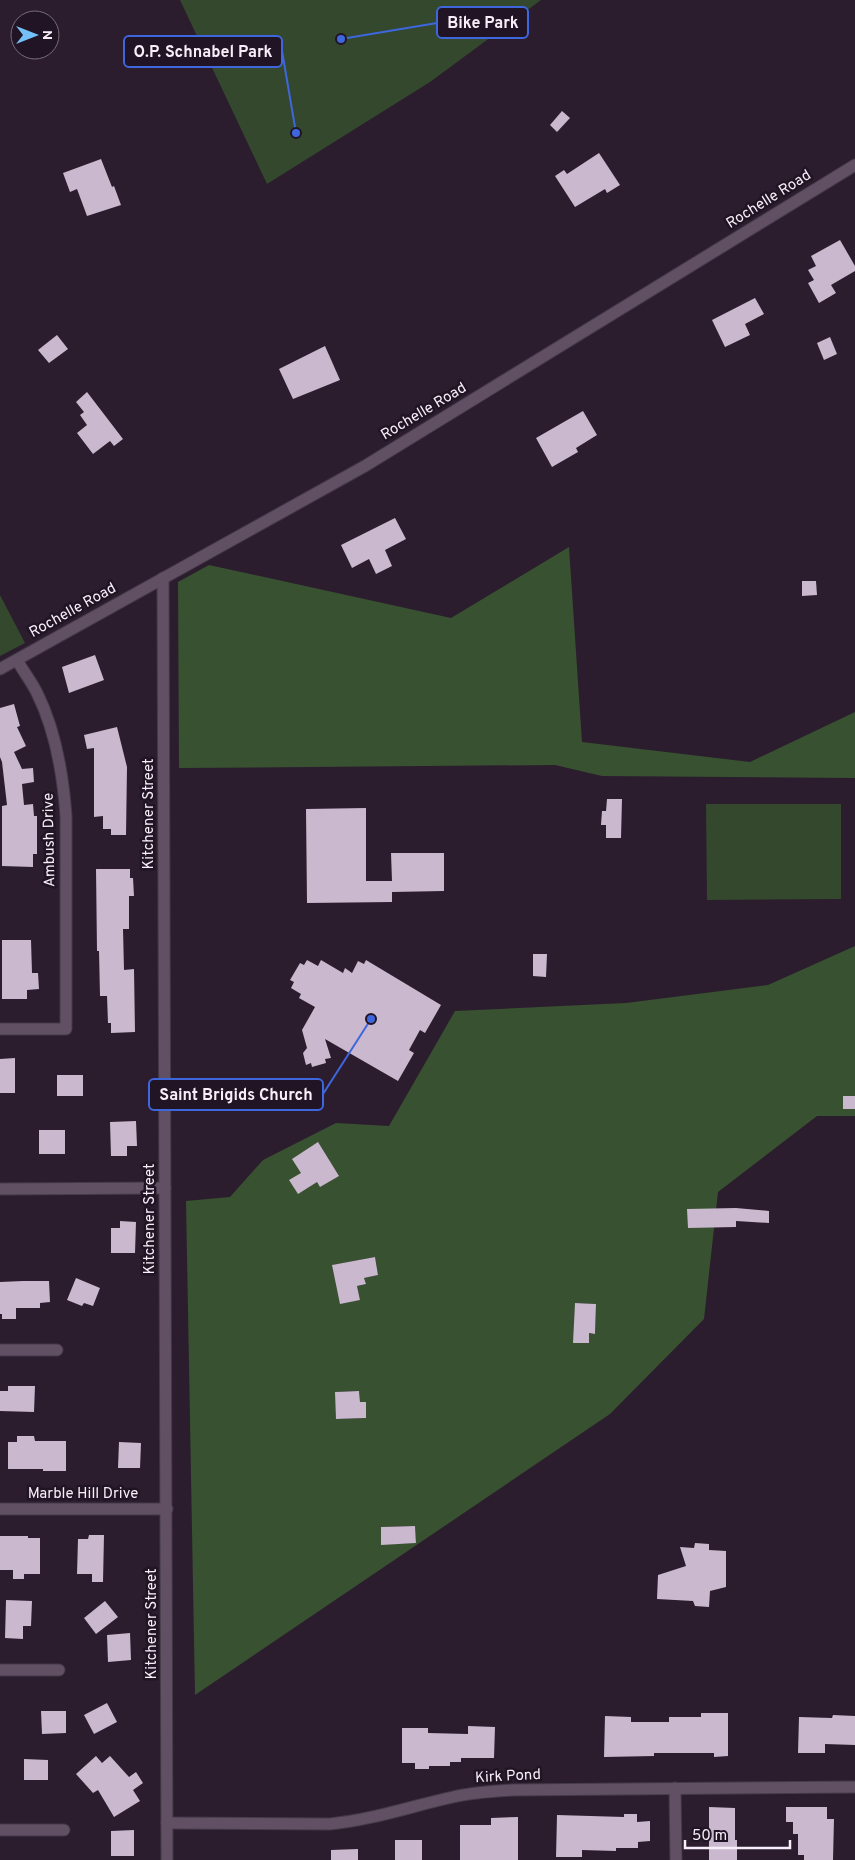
<svg xmlns="http://www.w3.org/2000/svg" width="855" height="1860" viewBox="0 0 855 1860" font-family="Overpass,sans-serif">
<style>
.green{fill:#33482c}
.forest{fill:#385130;fill-rule:evenodd}
.building{fill:#cab8ce}
.lines{fill:none;stroke-linecap:round;stroke-linejoin:round}
.minor-casing{stroke:#453a48;stroke-width:13}
.minor{stroke:#615064;stroke-width:11}
.labels{text-anchor:middle;dominant-baseline:central;stroke-width:5;stroke-linejoin:round;paint-order:stroke}
.street-label{font-size:15px;fill:#f7eef9;stroke:#211424}
.leader{fill:none;stroke:#3e66dd;stroke-width:2}
.callout-dot{fill:#3e66dd;stroke:#211424;stroke-width:2}
.callout{fill:#211424;stroke:#3e66dd;stroke-width:2}
.callout-label{font-size:16px;text-anchor:middle;font-weight:bold;fill:#f7eef9}
</style>
<rect width="100%" height="100%" fill="#2b1d2e"/>
<!-- green -->
<g class="green">
<path d="M 180,0 L 541,0 L 430,82 L 267,184 Z"/>
<path d="M 0,595 L 25,643 L 0,656 Z"/>
<path d="M 706,804 L 841,804 L 841,899 L 707,900 Z"/>
</g>
<!-- forest -->
<g class="forest">
<path d="M 569,547 L 582,742 L 750,762 L 855,712 L 855,778 L 602,776 L 555,765 L 179,768 L 178,582 L 209,565 L 451,618 Z"/>
<path d="M 855,946 L 855,1096 L 843,1097 L 843,1109 L 855,1109 L 855,1116 L 817,1116 L 718,1192 L 704,1319 L 610,1414 L 195,1695 L 186,1201 L 230,1197 L 263,1160 L 336,1123 L 389,1126 L 455,1011 L 626,1003 L 768,985 ZM 375,1257 L 378,1275 L 364,1278 L 366,1284 L 357,1286 L 360,1300 L 340,1303 L 333,1265 ZM 575,1303 L 596,1304 L 595,1334 L 589,1333 L 588,1343 L 574,1342 ZM 359,1391 L 360,1402 L 366,1402 L 366,1418 L 336,1419 L 336,1392 ZM 415,1526 L 416,1543 L 381,1544 L 381,1527 Z"/>
</g>
<!-- building -->
<g class="building">
<path d="M 562,111 L 570,118 L 557,132 L 550,125 Z"/>
<path d="M 599,153 L 620,185 L 607,193 L 605,189 L 575,207 L 555,176 L 564,170 L 567,174 Z"/>
<path d="M 101,159 L 112,187 L 114,186 L 121,205 L 87,216 L 77,189 L 70,192 L 63,173 Z"/>
<path d="M 840,240 L 855,266 L 855,271 L 831,285 L 836,293 L 819,303 L 808,283 L 814,280 L 808,270 L 816,266 L 811,256 Z"/>
<path d="M 755,298 L 764,314 L 745,324 L 750,335 L 725,347 L 712,320 Z"/>
<path d="M 57,335 L 68,349 L 49,363 L 38,350 Z"/>
<path d="M 830,337 L 837,354 L 824,360 L 817,343 Z"/>
<path d="M 325,346 L 340,380 L 293,399 L 279,369 Z"/>
<path d="M 87,392 L 123,439 L 114,446 L 110,441 L 93,454 L 77,433 L 87,425 L 80,415 L 84,412 L 76,402 Z"/>
<path d="M 583,411 L 597,435 L 576,448 L 578,452 L 552,467 L 536,438 Z"/>
<path d="M 395,518 L 406,539 L 385,550 L 392,566 L 376,574 L 369,559 L 352,568 L 341,545 Z"/>
<path d="M 802,581 L 816,581 L 817,595 L 802,596 Z"/>
<path d="M 95,655 L 104,680 L 69,693 L 62,667 Z"/>
<path d="M 14,704 L 20,726 L 17,727 L 26,746 L 14,752 L 22,769 L 33,768 L 34,782 L 22,784 L 24,805 L 33,804 L 34,816 L 37,816 L 37,854 L 33,854 L 33,867 L 2,866 L 2,806 L 7,805 L 2,762 L 0,757 L 0,708 Z"/>
<path d="M 117,727 L 127,767 L 126,835 L 111,835 L 111,829 L 103,829 L 103,816 L 94,817 L 94,748 L 87,749 L 84,735 Z"/>
<path d="M 607,799 L 622,799 L 621,838 L 606,838 L 606,825 L 601,825 L 602,811 L 606,811 Z"/>
<path d="M 366,808 L 366,881 L 392,881 L 391,853 L 444,853 L 444,891 L 392,892 L 392,902 L 307,903 L 306,809 Z"/>
<path d="M 96,869 L 130,869 L 130,878 L 133,878 L 134,896 L 129,896 L 129,929 L 123,929 L 124,970 L 134,969 L 135,1032 L 111,1033 L 111,1023 L 108,1023 L 107,996 L 100,996 L 99,951 L 97,951 Z"/>
<path d="M 2,940 L 31,940 L 32,973 L 38,973 L 39,989 L 27,990 L 27,999 L 2,999 Z"/>
<path d="M 533,954 L 547,954 L 546,977 L 533,976 Z"/>
<path d="M 307,960 L 318,966 L 321,960 L 343,973 L 345,968 L 352,973 L 358,961 L 364,964 L 366,960 L 441,1005 L 425,1033 L 420,1030 L 409,1050 L 414,1053 L 398,1081 L 325,1039 L 331,1058 L 325,1059 L 326,1063 L 312,1067 L 311,1063 L 306,1065 L 303,1053 L 307,1048 L 302,1030 L 315,1007 L 299,998 L 301,994 L 291,988 L 294,982 L 290,980 L 300,963 L 304,965 Z"/>
<path d="M 15,1058 L 15,1093 L 0,1093 L 0,1059 Z"/>
<rect x="57" y="1075" width="26" height="21"/>
<rect x="843" y="1096" width="12" height="13"/>
<path d="M 136,1121 L 137,1146 L 127,1146 L 127,1156 L 111,1156 L 110,1122 Z"/>
<rect x="39" y="1130" width="26" height="24"/>
<path d="M 318,1142 L 339,1176 L 320,1187 L 317,1182 L 298,1194 L 289,1180 L 301,1173 L 292,1159 Z"/>
<path d="M 736,1208 L 769,1211 L 769,1223 L 736,1221 L 736,1227 L 688,1228 L 687,1209 Z"/>
<path d="M 120,1221 L 136,1222 L 135,1253 L 111,1253 L 111,1228 L 120,1228 Z"/>
<path d="M 375,1257 L 378,1275 L 364,1278 L 366,1284 L 357,1286 L 360,1300 L 340,1304 L 332,1265 Z"/>
<path d="M 76,1278 L 100,1288 L 93,1306 L 84,1303 L 82,1306 L 67,1300 Z"/>
<path d="M 23,1281 L 49,1281 L 50,1302 L 40,1303 L 40,1308 L 16,1308 L 16,1319 L 2,1319 L 2,1314 L 0,1314 L 0,1282 Z"/>
<path d="M 575,1303 L 596,1304 L 595,1334 L 589,1333 L 589,1343 L 573,1343 Z"/>
<path d="M 8,1386 L 35,1386 L 34,1412 L 0,1411 L 0,1391 L 8,1391 Z"/>
<path d="M 359,1391 L 360,1402 L 366,1402 L 366,1418 L 336,1419 L 335,1392 Z"/>
<path d="M 17,1436 L 34,1436 L 35,1441 L 66,1441 L 66,1471 L 43,1471 L 43,1469 L 8,1469 L 8,1442 L 17,1442 Z"/>
<path d="M 119,1442 L 141,1443 L 140,1468 L 118,1468 Z"/>
<path d="M 415,1526 L 416,1543 L 381,1545 L 381,1527 Z"/>
<path d="M 89,1535 L 104,1535 L 103,1582 L 92,1582 L 92,1574 L 77,1574 L 78,1539 L 88,1539 Z"/>
<path d="M 0,1536 L 28,1536 L 28,1538 L 40,1538 L 40,1574 L 24,1574 L 24,1579 L 13,1579 L 13,1570 L 0,1570 Z"/>
<path d="M 695,1543 L 709,1544 L 709,1550 L 726,1551 L 726,1587 L 710,1591 L 709,1607 L 695,1606 L 693,1601 L 657,1599 L 658,1575 L 686,1566 L 680,1547 L 694,1548 Z"/>
<path d="M 6,1600 L 32,1601 L 31,1626 L 23,1626 L 23,1639 L 5,1638 Z"/>
<path d="M 105,1601 L 118,1617 L 96,1634 L 84,1618 Z"/>
<path d="M 130,1633 L 131,1660 L 108,1662 L 107,1635 Z"/>
<path d="M 107,1703 L 117,1722 L 94,1734 L 84,1715 Z"/>
<path d="M 41,1711 L 66,1711 L 66,1733 L 42,1734 Z"/>
<path d="M 701,1713 L 728,1713 L 728,1756 L 714,1757 L 714,1753 L 654,1753 L 654,1756 L 604,1757 L 605,1716 L 631,1717 L 631,1722 L 669,1722 L 669,1717 L 701,1717 Z"/>
<path d="M 833,1715 L 855,1716 L 855,1745 L 825,1744 L 825,1753 L 798,1753 L 799,1717 L 832,1718 Z"/>
<path d="M 468,1726 L 495,1727 L 494,1758 L 461,1758 L 461,1762 L 450,1762 L 450,1766 L 429,1766 L 429,1769 L 415,1769 L 415,1763 L 402,1763 L 402,1728 L 428,1728 L 428,1733 L 468,1734 Z"/>
<path d="M 96,1756 L 102,1763 L 110,1756 L 129,1777 L 136,1772 L 143,1783 L 133,1790 L 140,1801 L 114,1817 L 98,1790 L 93,1793 L 76,1774 Z"/>
<path d="M 24,1759 L 48,1760 L 48,1780 L 24,1780 Z"/>
<path d="M 709,1807 L 735,1808 L 735,1840 L 737,1840 L 737,1860 L 709,1860 Z"/>
<path d="M 786,1807 L 827,1807 L 827,1819 L 834,1819 L 833,1860 L 804,1860 L 804,1855 L 798,1855 L 798,1834 L 793,1834 L 793,1822 L 786,1822 Z"/>
<path d="M 624,1814 L 637,1814 L 637,1822 L 650,1821 L 650,1841 L 638,1842 L 638,1848 L 616,1848 L 616,1851 L 582,1850 L 582,1857 L 556,1857 L 557,1815 L 624,1817 Z"/>
<path d="M 518,1817 L 518,1860 L 460,1860 L 460,1825 L 491,1825 L 491,1818 Z"/>
<path d="M 134,1830 L 134,1856 L 111,1856 L 111,1831 Z"/>
<rect x="395" y="1840" width="27" height="20"/>
<path d="M 358,1849 L 358,1860 L 331,1860 L 331,1850 Z"/>
</g>
<g class="lines">
<defs>
<g id="minor">
<path d="M 163,578 L 167,1860"/>
<path d="M 0,669 L 365,466 L 855,165"/>
<path d="M 0,1029 L 66,1029 L 66,816 C 63,774 56,731 37,693 C 31,681 23,671 17,660"/>
<path d="M 0,1189 L 165,1188"/>
<path d="M 0,1350 L 57,1350"/>
<path d="M 0,1509 L 167,1509"/>
<path d="M 0,1670 L 59,1670"/>
<path d="M 675,1788 L 676,1860"/>
<path d="M 167,1823 L 330,1824 C 372,1820 412,1806 453,1797 C 473,1792 493,1791 513,1790 L 855,1787"/>
<path d="M 0,1830 L 64,1830"/>
</g>
</defs>
<!-- minor casing -->
<use href="#minor" class="minor-casing"/>
<!-- minor -->
<use href="#minor" class="minor"/>
</g>
<g class="labels">
<!-- street labels -->
<g class="street-label">
<text transform="translate(769 200) rotate(-32)">Rochelle Road</text>
<text transform="translate(424 412) rotate(-31)">Rochelle Road</text>
<text transform="translate(73 611) rotate(-29)">Rochelle Road</text>
<text transform="translate(149 814) rotate(-90)">Kitchener Street</text>
<text transform="translate(50 840) rotate(-91)">Ambush Drive</text>
<text transform="translate(150 1219) rotate(-90)">Kitchener Street</text>
<text x="83" y="1494">Marble Hill Drive</text>
<text transform="translate(152 1624) rotate(-90)">Kitchener Street</text>
<text transform="translate(508 1777) rotate(-3)">Kirk Pond</text>
</g>
</g>
<!-- callouts -->
<path class="leader" d="M341 39L437 23M296 133L282 51M371 1019L323 1094"/>
<g class="callout-dot">
<circle cx="341" cy="39" r="5"/>
<circle cx="296" cy="133" r="5"/>
<circle cx="371" cy="1019" r="5"/>
</g>
<g class="callout">
<rect x="437" y="7" width="91" height="31" rx="5"/>
<rect x="124" y="36" width="158" height="31" rx="5"/>
<rect x="149" y="1079" width="174" height="31" rx="5"/>
</g>
<g class="callout-label">
<text x="483" y="28">Bike Park</text>
<text x="203" y="57">O.P. Schnabel Park</text>
<text x="236" y="1100">Saint Brigids Church</text>
</g>
<!-- north arrow -->
<g transform="translate(35 35) rotate(90)"><circle r="24" fill="#211424" stroke="#776b79"/>
<path d="M0-4L9 19L0 12L-9 19Z" fill="#73c1f6"/>
<text y="-8" font-size="14" font-weight="bold" text-anchor="middle" fill="#f7eef9">N</text>
</g>
<!-- scale -->
<path d="M685 1840v8h105v-8" fill="none" stroke="#f7eef9" stroke-width="2.5"/>
<text x="692" y="1840" font-size="15" fill="#f7eef9" stroke="#211424" stroke-width="4" paint-order="stroke">50 m</text>
</svg>
